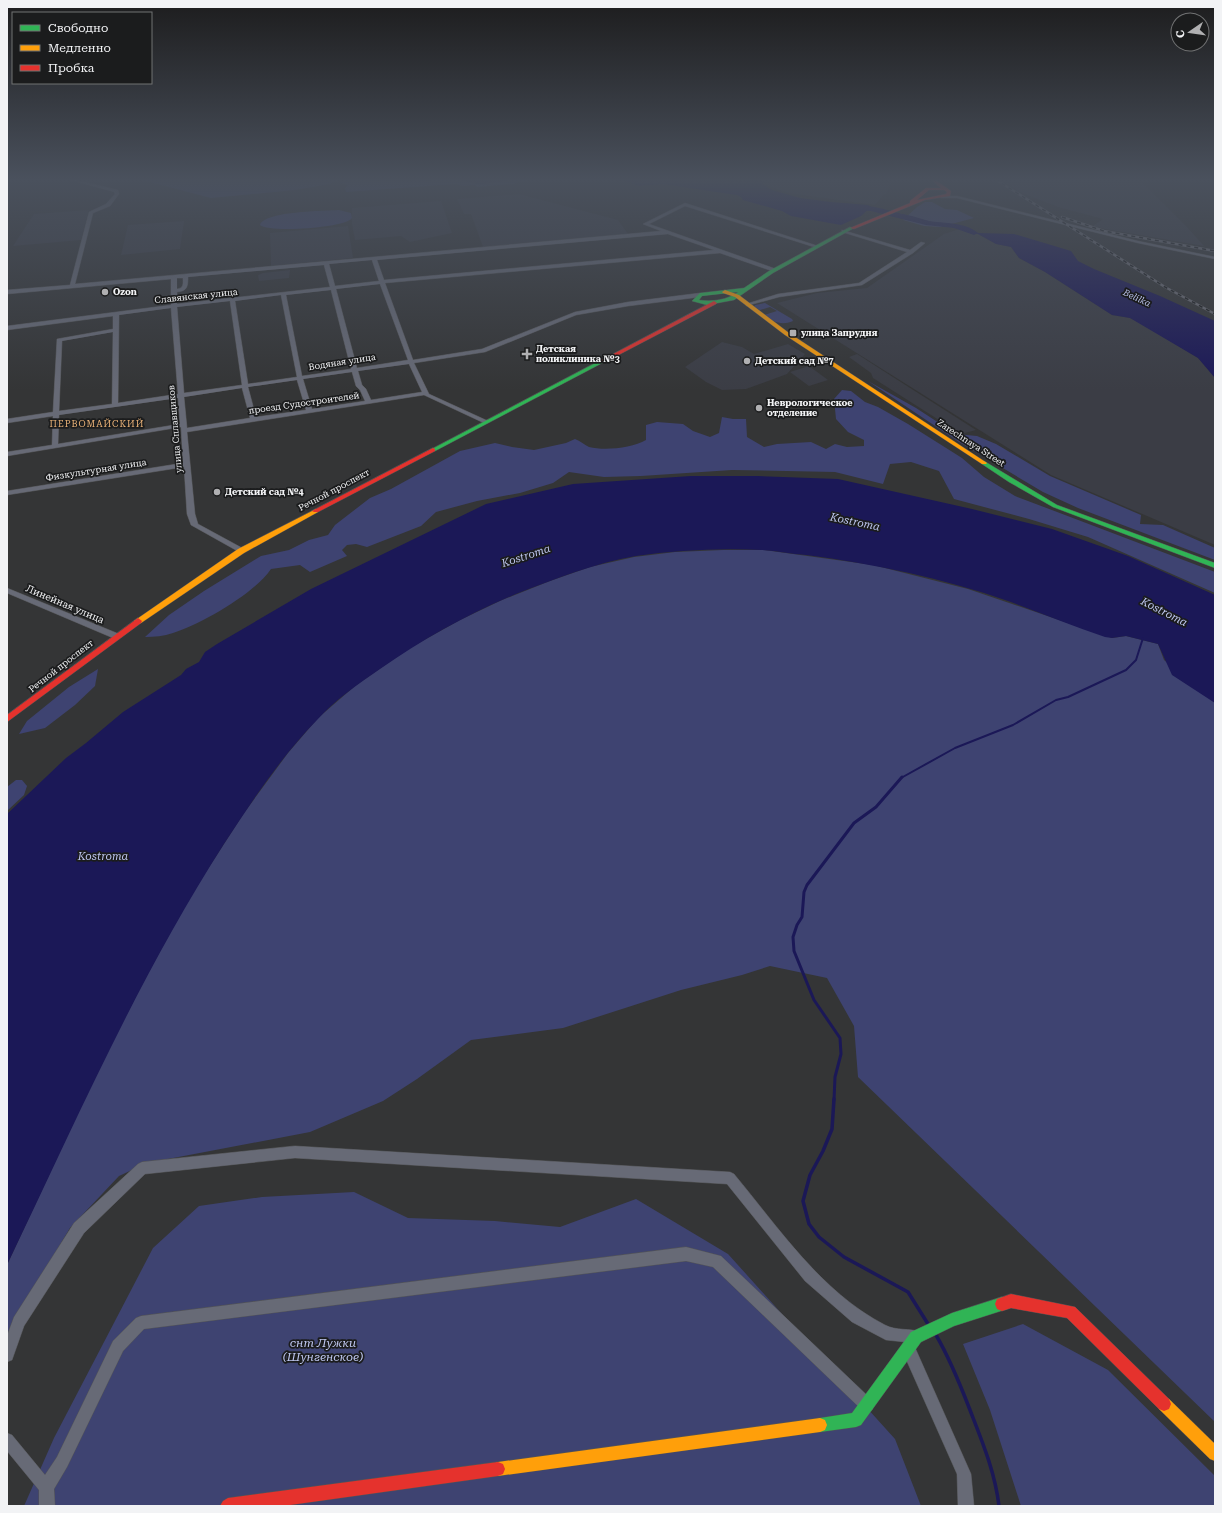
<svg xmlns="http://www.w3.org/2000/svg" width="1222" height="1513" viewBox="0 0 1222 1513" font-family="'Roboto Serif',serif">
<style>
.built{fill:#3b3d45}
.green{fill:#3e4371}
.water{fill:#1b1857}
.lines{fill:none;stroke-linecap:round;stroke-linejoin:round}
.stream-far3{stroke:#1b1857;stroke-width:1.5}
.stream-far2{stroke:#1b1857;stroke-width:2}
.stream-far1{stroke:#1b1857;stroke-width:3}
.stream{stroke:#1b1857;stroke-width:3.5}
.river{fill:#1b1857;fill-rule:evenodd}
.street-casing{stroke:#525355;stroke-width:1}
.fast-casing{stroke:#525355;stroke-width:1}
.slow-casing{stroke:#525355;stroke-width:1}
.jam-casing{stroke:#525355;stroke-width:1}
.street{fill:#676a76;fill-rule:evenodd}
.fast{fill:#30b455;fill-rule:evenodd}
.slow{fill:#ff9f0a;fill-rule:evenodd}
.jam{fill:#e5322d;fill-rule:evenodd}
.rail-casing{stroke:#6a6b72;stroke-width:2.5}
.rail{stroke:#1b1c1d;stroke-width:1.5;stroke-dasharray:4;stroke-linecap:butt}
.poi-dot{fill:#b0b0b2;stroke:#1b1c1d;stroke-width:1.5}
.labels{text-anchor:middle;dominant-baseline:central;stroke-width:3.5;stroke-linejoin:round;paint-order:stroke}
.far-poi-label{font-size:9px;font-weight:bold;fill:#f2f3f5;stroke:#1b1c1d;text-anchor:start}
.far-street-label{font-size:9px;fill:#f2f3f5;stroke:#1b1c1d}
.far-water-label{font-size:9px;font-style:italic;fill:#bdc5ee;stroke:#1b1c1d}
.far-neighbourhood-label{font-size:9px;letter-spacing:1px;fill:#ecb479;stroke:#1b1c1d}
.street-label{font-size:10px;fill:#f2f3f5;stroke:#1b1c1d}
.water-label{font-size:11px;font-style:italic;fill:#bdc5ee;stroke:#1b1c1d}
.near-park-label{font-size:12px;font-style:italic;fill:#bfc7f0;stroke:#1b1c1d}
</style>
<rect width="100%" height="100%" fill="#343536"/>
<!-- built -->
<g class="built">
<path d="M 731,179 L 884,179 L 883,182 L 891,183 L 886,194 L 884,194 L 875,205 L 788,193 L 763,184 Z"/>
<path d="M 999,179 L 1139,179 L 1187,227 L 1204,246 L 1105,229 L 1093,226 L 1103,219 L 1058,207 L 1020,192 Z"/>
<path d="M 519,194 L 618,220 L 628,234 L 483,247 L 471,214 L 464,214 L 457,199 Z"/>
<path d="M 441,201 L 452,233 L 410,242 L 401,236 L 355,240 L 352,224 L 352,208 Z"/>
<path d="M 89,210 L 81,240 L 13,246 L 34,214 Z"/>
<path d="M 184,221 L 180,249 L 121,255 L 128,225 Z"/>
<path d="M 348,226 L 353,258 L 271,266 L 270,233 Z"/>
<path d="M 960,229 L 978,234 L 996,244 L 1011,247 L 1019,258 L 1045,272 L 1112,315 L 1130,318 L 1146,326 L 1198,358 L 1207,368 L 1215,378 L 1215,545 L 1051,475 L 777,303 L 817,293 L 867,288 L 944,234 Z"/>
<path d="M 290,270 L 289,278 L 259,281 L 258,275 L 263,273 Z"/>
<path d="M 722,342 L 742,347 L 754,354 L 788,344 L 805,354 L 787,374 L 746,389 L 722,390 L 706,382 L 685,367 Z"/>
<path d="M 857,354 L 885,372 L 976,430 L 961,434 L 873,378 L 871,373 L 849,357 Z"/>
<path d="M 809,366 L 828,380 L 809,386 L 790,372 Z"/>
</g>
<!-- green -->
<g class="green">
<path d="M 138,179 L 338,179 L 330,184 L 295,190 L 211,198 Z"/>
<path d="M 347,179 L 531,179 L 513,184 L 477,187 L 475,185 L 463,186 L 456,184 L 346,192 L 345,188 L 347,186 L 346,184 L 339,183 Z"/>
<path d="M 925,202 L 932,202 L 945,209 L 957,210 L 974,218 L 940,227 L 924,226 L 903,220 L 917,207 Z"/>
<path d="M 339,210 L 351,213 L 352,218 C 346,228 269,233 260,225 C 264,211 325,211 339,210 Z"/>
<path d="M 765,303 L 792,319 L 793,321 C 781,326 774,322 764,315 L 777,311 L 770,307 L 760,310 L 754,307 L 755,305 Z"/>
<path d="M 868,381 L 916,408 L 956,434 L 977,436 L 996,444 L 1050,476 L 1141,515 L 1140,524 L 1163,525 L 1215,548 L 1215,560 L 1078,508 L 1043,492 L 959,442 Z"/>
<path d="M 842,390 L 851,391 L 865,402 L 878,407 L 908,424 L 962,458 L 984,477 L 1015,496 L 1215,572 L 1215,593 L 1088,537 L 1029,519 L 954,499 L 939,471 L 911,462 L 890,464 L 883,484 L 835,472 L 732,470 L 641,476 L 604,477 L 569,472 L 553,483 L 520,493 L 477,501 L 436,512 L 421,526 L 367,547 L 356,544 L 347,545 L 342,550 L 347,556 L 310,572 L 300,565 L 271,569 C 254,594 201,624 173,633 C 164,636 154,637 145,637 L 169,615 L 204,591 L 261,556 L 289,550 L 309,540 L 328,535 L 335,525 L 370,498 L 391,489 L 460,451 L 495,443 L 512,447 L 534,450 L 566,443 L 575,439 C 580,441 585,445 589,447 C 605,451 632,448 646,440 L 646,425 L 657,422 L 683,424 L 693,431 L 710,437 L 719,433 L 722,417 L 733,419 L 746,419 L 747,437 L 764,447 L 777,444 L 811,442 L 826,449 L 835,444 L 847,447 L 864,446 L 864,440 L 848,432 L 836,419 L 834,399 Z"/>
<path d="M 723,550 L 764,550 L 873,565 L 968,589 L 1112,638 L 1126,636 L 1158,644 L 1164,660 L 1215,703 L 1215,1422 L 858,1077 L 854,1026 L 827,978 L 770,966 L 742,975 L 681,990 L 563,1028 L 471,1040 L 417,1079 L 383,1101 L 310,1132 L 147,1163 L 119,1176 L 70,1228 L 14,1322 L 7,1338 L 7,1265 L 98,1070 L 148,973 L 191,895 L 244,813 L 288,753 L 318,718 L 355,686 L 408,649 L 460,620 L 502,600 L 550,581 L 590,567 L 634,557 L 675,552 Z"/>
<path d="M 98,669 L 95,686 L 75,705 L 45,728 L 19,734 L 27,721 L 69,687 Z"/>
<path d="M 16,780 L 22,780 L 27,786 L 24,795 L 7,811 L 7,787 Z"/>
<path d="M 354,1192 L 408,1218 L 495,1221 L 560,1227 L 636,1199 L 728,1254 L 895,1439 L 921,1506 L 24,1506 L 54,1438 L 153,1248 L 199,1206 L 262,1197 Z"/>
<path d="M 1023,1324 L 1108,1370 L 1215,1476 L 1215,1506 L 1021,1506 L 990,1410 L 963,1344 Z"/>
</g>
<!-- water -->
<g class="water">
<path d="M 453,179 L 512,179 L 501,182 L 478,184 Z"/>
<path d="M 602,179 L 728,179 L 743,181 L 748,179 L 765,181 L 762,184 L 772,190 L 800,198 L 831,202 L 868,205 L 871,207 L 861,216 L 841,225 L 791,216 L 782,211 L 743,200 L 741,197 L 737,195 L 663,184 L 639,186 L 625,181 Z"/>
<path d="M 902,214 L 912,216 L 942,225 L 929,225 L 890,216 Z"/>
<path d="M 955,226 L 978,233 L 1014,234 L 1071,251 L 1078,261 L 1094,269 L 1160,296 L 1215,321 L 1215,378 L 1198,358 L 1130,318 L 1112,315 L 1045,272 L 1019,258 L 1011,247 L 996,244 L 978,234 L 964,231 Z"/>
<path d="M 691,476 L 757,476 L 838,479 L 972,509 L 1052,529 L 1128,556 L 1215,595 L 1215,703 L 1172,675 L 1158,644 L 1126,636 L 1112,638 L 1105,637 C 1073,626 1041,613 1008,601 C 943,578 874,564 806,555 C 791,554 777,551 762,550 C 720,548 677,550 636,556 C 595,563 555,579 516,594 C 468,614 423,639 380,669 C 358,684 335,700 317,720 C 281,757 252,801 224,844 C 138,978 75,1123 7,1265 L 7,814 L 66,758 L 86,743 L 123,712 L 181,675 L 186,669 L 199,662 L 205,652 L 217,644 L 311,589 L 486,504 L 573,484 Z"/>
</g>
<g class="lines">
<!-- stream-far3 -->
<path class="stream-far3" d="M 365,180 L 420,181 L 439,179"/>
<!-- stream-far2 -->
<path class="stream-far2" d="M 901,778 L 955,748 L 1013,725 L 1056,700 L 1068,697 L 1126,670 L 1136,660 L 1143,638"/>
<!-- stream-far1 -->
<path class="stream-far1" d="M 834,1100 L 835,1077 L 841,1054 L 840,1038 L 814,1000 L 794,951 L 793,937 L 797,925 L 802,917 L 804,892 L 807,885 L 854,823 L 876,807 L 902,777"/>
<!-- stream -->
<g class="stream">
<path d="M 834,1099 L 832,1129 L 823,1151 L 810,1175 L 803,1201 L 809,1224 L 819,1237 L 844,1257 L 908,1292 L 928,1324"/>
<path d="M 936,1335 C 950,1359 960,1384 970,1410 C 982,1441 995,1472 999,1506"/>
</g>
<!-- river -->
<path class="river" d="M 848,206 C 871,202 902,215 924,220 C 940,224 965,221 978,233 L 974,235 L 954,228 L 926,225 L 871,211 L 851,210 L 848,210 Z"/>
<defs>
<g id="street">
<path d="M 7,179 L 11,179 L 7,182 Z"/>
<path d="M 67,179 L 72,179 L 118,190 L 119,194 L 110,206 L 93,213 L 75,284 L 661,231 L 643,224 L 685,203 L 818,246 L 814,247 L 685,206 L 649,224 L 776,269 L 776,271 L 772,271 L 720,253 L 385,283 L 413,360 L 482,349 L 575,312 L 628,302 L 700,293 L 703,295 L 700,297 L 628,306 L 576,315 L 485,352 L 414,363 L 429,394 L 488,421 L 488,423 L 484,423 L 424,395 L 187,432 L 195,514 L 198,524 L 244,549 L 244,553 L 241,553 L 191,525 L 187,514 L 184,467 L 7,495 L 7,491 L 183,463 L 181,427 L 7,456 L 7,452 L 52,445 L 53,416 L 7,423 L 7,419 L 53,412 L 57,339 L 113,329 L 113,316 L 7,330 L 7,326 L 171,305 L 171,279 L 7,294 L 7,290 L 70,285 L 89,212 L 106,204 L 115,194 L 114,192 ZM 668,234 L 714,250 L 384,280 L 377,260 ZM 372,260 L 379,281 L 335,286 L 329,264 ZM 324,265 L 330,287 L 177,304 L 177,292 C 187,291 188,287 188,277 ZM 177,278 L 183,278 C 183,284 184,288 177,289 ZM 380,284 L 408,360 L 357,368 L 336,289 ZM 331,290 L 351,369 L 302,376 L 286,295 ZM 281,295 L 297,377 L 248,384 L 235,301 ZM 230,301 L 242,385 L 184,393 L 177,307 ZM 171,308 L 178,394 L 118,403 L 119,315 ZM 113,332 L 112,404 L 59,411 L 62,341 ZM 409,364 L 422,392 L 371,400 L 366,389 L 362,385 L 358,371 ZM 352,372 L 356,386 L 360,390 L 365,401 L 312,409 L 303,379 ZM 297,380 L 306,410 L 256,417 L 248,387 ZM 242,388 L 250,418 L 187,428 L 184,397 ZM 178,398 L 180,424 L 58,444 L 59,415 Z"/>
<path d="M 943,196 L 957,196 L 1138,241 L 1215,257 L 1215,259 L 1138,243 L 957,198 L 941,198 Z"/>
<path d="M 842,230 L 910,250 L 921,242 L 925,243 L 913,253 L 862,285 L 779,297 L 746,306 L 746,304 L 778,294 L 859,283 L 907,252 L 842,232 Z"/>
<path d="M 7,588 L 119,634 L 120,636 L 119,638 L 113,638 L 7,593 Z"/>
<path d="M 295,1146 L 730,1172 L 734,1174 C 779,1228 821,1292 885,1325 C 896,1331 910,1328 921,1332 L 923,1337 L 921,1342 L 913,1343 L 971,1474 L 974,1506 L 958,1506 L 957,1474 L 901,1348 L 905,1342 L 886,1340 L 852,1322 L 805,1281 L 727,1184 L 295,1158 L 145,1174 L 84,1233 L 24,1326 L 12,1360 L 7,1362 L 7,1336 L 14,1317 L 74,1223 L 138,1164 L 142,1162 Z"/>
<path d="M 686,1247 L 721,1256 L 872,1400 L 874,1405 L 872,1410 L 867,1412 L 862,1410 L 713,1267 L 686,1261 L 144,1329 L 123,1351 L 67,1467 L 54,1489 L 55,1506 L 39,1506 L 39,1490 L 7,1451 L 7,1433 L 12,1435 L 45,1475 L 57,1457 L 113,1341 L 136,1318 L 141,1316 Z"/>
</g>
<g id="fast">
<path d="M 850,227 L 854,228 L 773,273 L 734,300 L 707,305 L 692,301 L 700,293 L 744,288 L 769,271 ZM 738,292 C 727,300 712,302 699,300 L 702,296 Z"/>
<path d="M 601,360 L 606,361 L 435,451 L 430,450 Z"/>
<path d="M 984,461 L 1057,505 L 1215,563 L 1215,568 L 1053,507 L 1009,482 L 982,464 L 981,463 Z"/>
<path d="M 1002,1297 L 1007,1299 L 1009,1304 L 1007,1309 L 954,1326 L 921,1342 L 861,1425 L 856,1427 L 820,1432 L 815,1430 L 813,1425 L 815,1420 L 820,1418 L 852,1413 L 911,1332 L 952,1313 Z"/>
</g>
<g id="slow">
<path d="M 725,290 L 739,295 L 789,333 L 987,463 L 986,464 L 982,464 L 785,335 L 735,297 L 723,293 L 722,292 Z"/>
<path d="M 316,509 L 318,510 L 318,512 L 244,553 L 141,623 L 138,624 L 134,621 L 238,549 Z"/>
<path d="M 1164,1397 L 1169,1399 L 1215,1444 L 1215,1461 L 1210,1459 L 1159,1409 L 1157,1404 L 1159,1399 Z"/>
<path d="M 820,1418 L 825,1420 L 827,1425 L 825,1430 L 820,1432 L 498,1476 L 493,1474 L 491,1469 L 493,1464 L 498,1462 Z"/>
</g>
<g id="jam">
<path d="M 930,179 L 934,179 L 951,191 L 950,196 L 925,200 L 854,229 L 850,228 L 910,203 L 910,201 L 926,188 L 941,188 ZM 929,190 L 944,190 L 947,192 L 946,194 L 917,200 Z"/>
<path d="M 714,301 L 717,303 L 716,304 L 605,362 L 600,361 Z"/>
<path d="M 433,448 L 435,449 L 435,451 L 318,512 L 314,512 L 312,511 Z"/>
<path d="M 138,618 L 142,621 L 141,623 L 7,722 L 7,715 Z"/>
<path d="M 1011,1294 L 1075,1307 L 1169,1399 L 1171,1404 L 1169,1409 L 1164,1411 L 1159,1409 L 1067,1318 L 1011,1308 L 1002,1311 L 997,1309 L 995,1304 L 997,1299 Z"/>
<path d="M 498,1462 L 503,1464 L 505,1469 L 503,1474 L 498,1476 L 283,1506 L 220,1506 L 223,1501 L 228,1498 Z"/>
</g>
</defs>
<!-- street casing -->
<use href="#street" class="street-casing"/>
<!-- fast casing -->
<use href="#fast" class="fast-casing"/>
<!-- slow casing -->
<use href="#slow" class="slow-casing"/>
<!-- jam casing -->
<use href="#jam" class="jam-casing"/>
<!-- street -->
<use href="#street" class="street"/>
<!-- fast -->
<use href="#fast" class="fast"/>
<!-- slow -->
<use href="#slow" class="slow"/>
<!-- jam -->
<use href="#jam" class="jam"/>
<defs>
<g id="rail">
<path d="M 995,179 L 1165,287 L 1215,314"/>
<path d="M 1062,217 L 1104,231 L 1215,251"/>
</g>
</defs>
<!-- rail casing -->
<use href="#rail" class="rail-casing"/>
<!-- rail -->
<use href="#rail" class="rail"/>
</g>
<!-- sky -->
<linearGradient id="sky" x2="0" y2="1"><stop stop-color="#1d1d1e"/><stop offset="0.46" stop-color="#4a515d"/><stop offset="1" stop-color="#4a515d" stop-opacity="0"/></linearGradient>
<rect width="1222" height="390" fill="url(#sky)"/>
<!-- markers -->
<g class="poi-dot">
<circle cx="105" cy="292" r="4"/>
<rect x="789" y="329" width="8" height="8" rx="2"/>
<path d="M525 348h4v4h4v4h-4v4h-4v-4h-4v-4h4z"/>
<circle cx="747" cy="361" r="4"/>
<circle cx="759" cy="408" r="4"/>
<circle cx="217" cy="492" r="4"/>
</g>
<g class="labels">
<!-- far-poi labels -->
<g class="far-poi-label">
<text x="113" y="292">Ozon</text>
<text x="801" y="333">улица Запрудня</text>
<text x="536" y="349">Детская<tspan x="536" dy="10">поликлиника №3</tspan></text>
<text x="755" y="361">Детский сад №7</text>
<text x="767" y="403">Неврологическое<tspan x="767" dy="10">отделение</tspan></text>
<text x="225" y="492">Детский сад №4</text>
</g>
<!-- far-street labels -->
<g class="far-street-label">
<text transform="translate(196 296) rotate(-6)">Славянская улица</text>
<text transform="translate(342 362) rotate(-9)">Водяная улица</text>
<text transform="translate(304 403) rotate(-8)">проезд Судостроителей</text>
<text transform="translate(175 429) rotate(-95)">улица Сплавщиков</text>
<text transform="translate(971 443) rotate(33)">Zarechnaya Street</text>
<text transform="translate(96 470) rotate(-9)">Физкультурная улица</text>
<text transform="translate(334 490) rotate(-28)">Речной проспект</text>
<text transform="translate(61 666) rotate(-38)">Речной проспект</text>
</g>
<!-- far-water labels -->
<g class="far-water-label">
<text transform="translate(1137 298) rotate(25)">Belilka</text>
</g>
<!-- far-neighbourhood labels -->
<g class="far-neighbourhood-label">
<text x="97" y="424">ПЕРВОМАЙСКИЙ</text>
</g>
<!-- street labels -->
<g class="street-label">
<text transform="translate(65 604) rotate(23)">Линейная улица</text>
</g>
<!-- water labels -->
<g class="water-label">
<text transform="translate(855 522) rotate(12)">Kostroma</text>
<text transform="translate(526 556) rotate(-18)">Kostroma</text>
<text transform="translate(1164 612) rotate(27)">Kostroma</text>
<text x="103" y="856">Kostroma</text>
</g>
<!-- near-park labels -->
<g class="near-park-label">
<text x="323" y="1343">снт Лужки<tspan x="323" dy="14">(Шунгенское)</tspan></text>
</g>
</g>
<!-- border -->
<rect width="1222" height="1513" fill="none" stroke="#f2f3f5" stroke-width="16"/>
<!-- legend -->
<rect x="12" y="12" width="140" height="72" fill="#1b1c1d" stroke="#717273"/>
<rect x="20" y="25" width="20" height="6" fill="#30b455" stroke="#717273"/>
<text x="48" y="32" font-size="12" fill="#f2f3f5">Свободно</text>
<rect x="20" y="45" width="20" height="6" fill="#ff9f0a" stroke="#717273"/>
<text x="48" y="52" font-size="12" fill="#f2f3f5">Медленно</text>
<rect x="20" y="65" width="20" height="6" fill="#e5322d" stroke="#717273"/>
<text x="48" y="72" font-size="12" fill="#f2f3f5">Пробка</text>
<!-- north arrow -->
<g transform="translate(1190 32) rotate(257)"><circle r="19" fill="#1b1c1d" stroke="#717273"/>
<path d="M0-3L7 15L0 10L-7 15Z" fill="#b0b0b2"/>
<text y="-6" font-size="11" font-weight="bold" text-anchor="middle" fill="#f2f3f5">С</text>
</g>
</svg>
